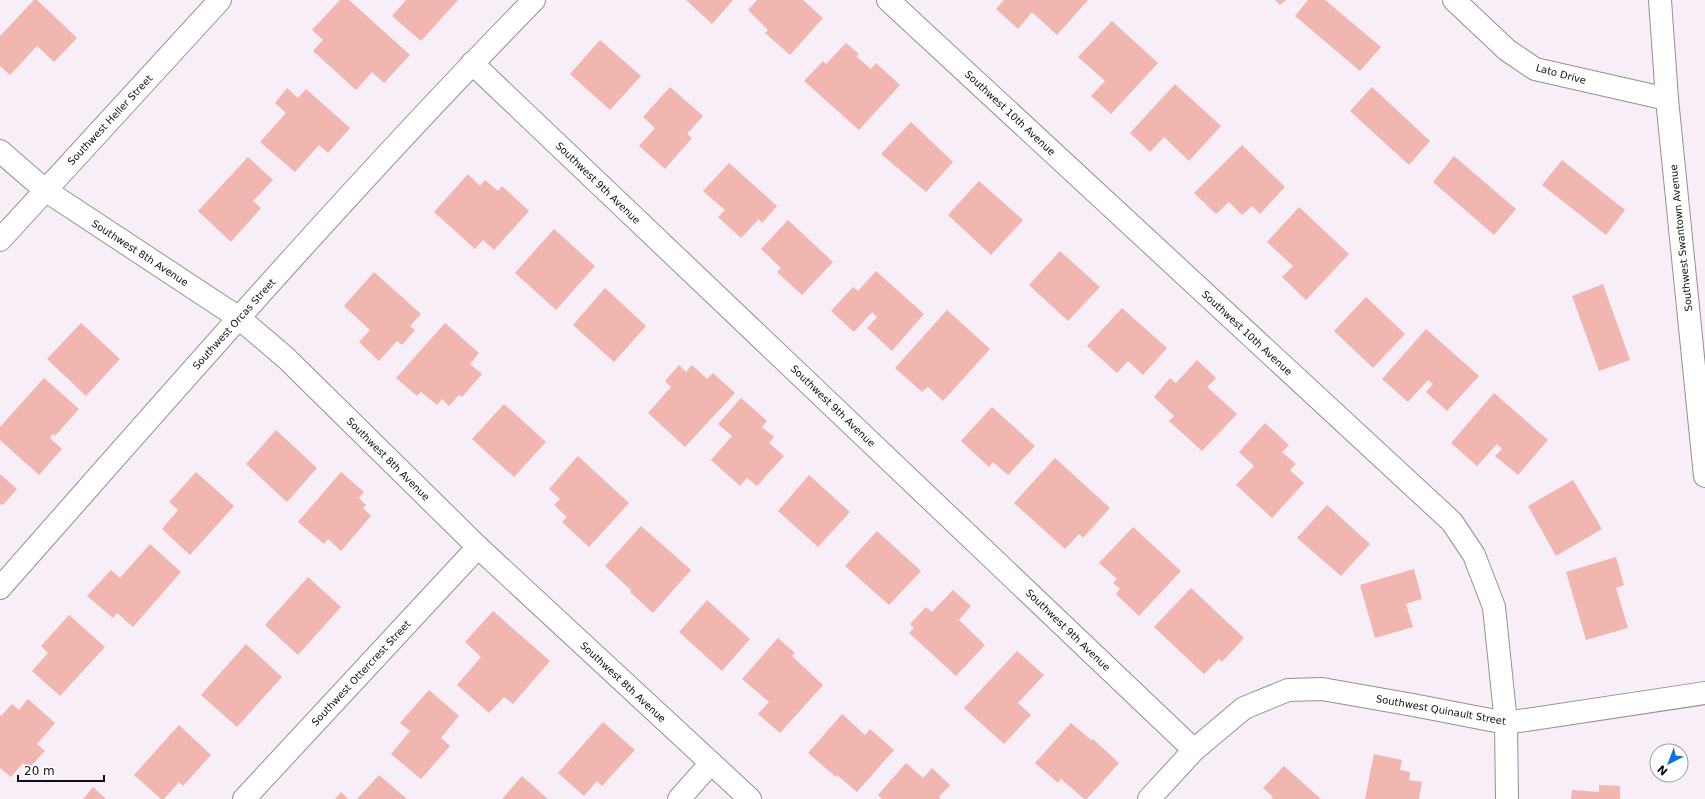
<svg xmlns="http://www.w3.org/2000/svg" width="1705" height="799" viewBox="0 0 1705 799" font-family="'DejaVu Sans',sans-serif">
<style>
.building{fill:#f2b6b1}
.lines{fill:none;stroke-linecap:round;stroke-linejoin:round}
.minor-casing{stroke:#978e96;stroke-width:24}
.tertiary-casing{stroke:#978e96;stroke-width:24}
.minor{stroke:#fff;stroke-width:22}
.tertiary{stroke:#fff;stroke-width:22}
.labels{text-anchor:middle;dominant-baseline:central;stroke-width:3;stroke-linejoin:round;paint-order:stroke}
.street-label{font-size:10px;fill:#100d10;stroke:#fff}
</style>
<rect width="100%" height="100%" fill="#f8eef7"/>
<!-- building -->
<g class="building">
<path d="M 34,0 L 37,0 L 77,38 L 54,62 L 37,46 L 10,75 L 0,66 L 0,36 Z"/>
<path d="M 340,0 L 349,0 L 410,55 L 384,83 L 372,72 L 356,90 L 313,51 L 323,40 L 312,30 Z"/>
<path d="M 406,0 L 458,0 L 421,41 L 392,16 Z"/>
<path d="M 686,0 L 733,0 L 712,24 Z"/>
<path d="M 757,0 L 803,0 L 823,18 L 790,55 L 765,33 L 768,30 L 748,10 Z"/>
<path d="M 1004,0 L 1088,0 L 1057,35 L 1032,12 L 1018,29 L 996,9 Z"/>
<path d="M 1275,0 L 1286,0 L 1280,5 Z"/>
<path d="M 1308,0 L 1325,0 L 1381,47 L 1360,71 L 1295,16 Z"/>
<path d="M 1112,21 L 1158,63 L 1111,114 L 1091,96 L 1105,81 L 1078,57 Z"/>
<path d="M 600,40 L 641,76 L 610,110 L 570,74 Z"/>
<path d="M 846,43 L 859,54 L 856,56 L 871,69 L 876,63 L 900,85 L 859,130 L 804,81 L 823,61 L 826,64 Z"/>
<path d="M 1175,84 L 1221,126 L 1189,161 L 1164,137 L 1150,152 L 1130,133 Z"/>
<path d="M 670,87 L 703,116 L 687,134 L 692,138 L 665,169 L 639,146 L 655,128 L 643,117 Z"/>
<path d="M 1372,87 L 1430,141 L 1409,165 L 1350,111 Z"/>
<path d="M 287,88 L 298,98 L 306,89 L 350,128 L 328,153 L 319,145 L 295,172 L 260,142 L 286,113 L 275,103 Z"/>
<path d="M 911,122 L 953,162 L 926,192 L 881,154 Z"/>
<path d="M 1242,145 L 1285,187 L 1260,214 L 1252,206 L 1242,215 L 1229,202 L 1216,214 L 1194,193 Z"/>
<path d="M 1454,156 L 1516,209 L 1494,235 L 1433,182 Z"/>
<path d="M 248,157 L 273,180 L 253,201 L 261,208 L 231,242 L 198,211 Z"/>
<path d="M 1562,160 L 1625,210 L 1606,235 L 1542,185 Z"/>
<path d="M 729,163 L 777,206 L 762,223 L 759,219 L 741,238 L 718,217 L 725,210 L 703,191 Z"/>
<path d="M 468,174 L 480,186 L 485,180 L 498,191 L 502,186 L 529,211 L 494,250 L 483,240 L 475,249 L 434,212 Z"/>
<path d="M 979,181 L 1023,220 L 991,255 L 948,215 Z"/>
<path d="M 1299,207 L 1349,254 L 1306,300 L 1282,277 L 1293,266 L 1267,242 Z"/>
<path d="M 788,220 L 833,262 L 802,295 L 777,272 L 781,268 L 761,249 Z"/>
<path d="M 554,229 L 595,266 L 556,310 L 515,273 Z"/>
<path d="M 1060,251 L 1100,287 L 1068,321 L 1029,285 Z"/>
<path d="M 876,271 L 924,314 L 892,351 L 867,328 L 877,317 L 872,312 L 854,332 L 831,311 L 853,287 L 858,291 Z"/>
<path d="M 374,272 L 421,314 L 410,326 L 415,330 L 402,345 L 397,341 L 379,361 L 359,342 L 370,330 L 344,306 Z"/>
<path d="M 1603,284 L 1630,360 L 1599,371 L 1572,296 Z"/>
<path d="M 605,288 L 646,326 L 614,362 L 573,325 Z"/>
<path d="M 1366,297 L 1405,334 L 1373,368 L 1334,331 Z"/>
<path d="M 1122,308 L 1167,348 L 1143,375 L 1128,361 L 1117,373 L 1087,346 Z"/>
<path d="M 947,310 L 990,349 L 943,401 L 928,387 L 922,392 L 895,368 Z"/>
<path d="M 81,323 L 120,359 L 86,396 L 47,359 Z"/>
<path d="M 445,323 L 479,353 L 470,364 L 482,374 L 462,397 L 459,395 L 449,406 L 442,399 L 437,405 L 421,392 L 417,396 L 396,378 Z"/>
<path d="M 1426,329 L 1479,376 L 1447,411 L 1426,392 L 1433,384 L 1428,380 L 1408,402 L 1382,379 Z"/>
<path d="M 1197,360 L 1216,378 L 1207,387 L 1237,414 L 1202,451 L 1169,421 L 1174,416 L 1154,397 L 1170,378 L 1176,383 Z"/>
<path d="M 679,365 L 686,372 L 692,365 L 707,379 L 713,373 L 735,393 L 685,447 L 648,413 L 671,387 L 665,381 Z"/>
<path d="M 44,378 L 79,409 L 55,436 L 53,434 L 50,438 L 62,449 L 39,475 L 0,440 L 0,427 Z"/>
<path d="M 1494,393 L 1548,440 L 1518,475 L 1495,456 L 1502,449 L 1497,444 L 1477,466 L 1451,443 Z"/>
<path d="M 741,398 L 767,421 L 762,427 L 774,437 L 769,443 L 784,456 L 757,486 L 747,478 L 740,486 L 711,460 L 732,436 L 718,424 Z"/>
<path d="M 504,404 L 546,442 L 514,477 L 472,439 Z"/>
<path d="M 992,407 L 1035,446 L 1008,475 L 993,462 L 989,467 L 961,441 Z"/>
<path d="M 1265,423 L 1289,445 L 1282,452 L 1296,464 L 1290,470 L 1304,483 L 1272,518 L 1236,485 L 1254,466 L 1239,452 Z"/>
<path d="M 276,430 L 317,468 L 287,502 L 246,464 Z"/>
<path d="M 578,456 L 629,503 L 589,547 L 562,522 L 567,517 L 554,505 L 560,499 L 549,489 Z"/>
<path d="M 1055,458 L 1110,508 L 1083,538 L 1079,534 L 1065,549 L 1014,503 Z"/>
<path d="M 196,472 L 234,506 L 190,555 L 162,529 L 178,510 L 169,502 Z"/>
<path d="M 341,472 L 364,492 L 359,498 L 366,505 L 363,508 L 371,516 L 341,551 L 328,539 L 324,544 L 298,522 Z"/>
<path d="M 0,474 L 17,489 L 3,505 L 0,504 Z"/>
<path d="M 809,475 L 850,512 L 818,547 L 778,511 Z"/>
<path d="M 1573,480 L 1602,529 L 1556,556 L 1528,506 Z"/>
<path d="M 1327,505 L 1370,544 L 1341,576 L 1297,538 Z"/>
<path d="M 641,526 L 691,570 L 653,613 L 630,592 L 631,590 L 605,566 Z"/>
<path d="M 1133,527 L 1181,571 L 1139,616 L 1116,594 L 1120,589 L 1113,583 L 1117,579 L 1099,563 Z"/>
<path d="M 877,531 L 921,571 L 889,605 L 845,566 Z"/>
<path d="M 150,544 L 181,572 L 133,627 L 117,613 L 113,618 L 87,596 L 111,570 L 120,578 Z"/>
<path d="M 1616,557 L 1624,585 L 1616,588 L 1628,628 L 1586,640 L 1566,572 Z"/>
<path d="M 1414,569 L 1422,599 L 1406,604 L 1413,627 L 1375,638 L 1360,585 Z"/>
<path d="M 308,577 L 341,607 L 298,655 L 265,625 Z"/>
<path d="M 1191,588 L 1244,638 L 1222,662 L 1219,659 L 1204,674 L 1154,627 Z"/>
<path d="M 953,590 L 971,606 L 959,620 L 985,645 L 956,676 L 909,633 L 914,628 L 910,624 L 926,607 L 932,612 Z"/>
<path d="M 707,600 L 750,639 L 722,671 L 679,632 Z"/>
<path d="M 493,611 L 550,661 L 513,704 L 504,697 L 489,713 L 457,685 L 481,657 L 465,642 Z"/>
<path d="M 69,615 L 105,647 L 60,696 L 32,671 L 48,653 L 41,646 Z"/>
<path d="M 778,638 L 795,653 L 792,656 L 823,685 L 780,733 L 758,714 L 769,702 L 742,679 Z"/>
<path d="M 246,644 L 282,677 L 237,727 L 201,695 Z"/>
<path d="M 1017,651 L 1044,675 L 1018,703 L 1031,715 L 1004,744 L 964,708 Z"/>
<path d="M 429,690 L 459,716 L 441,738 L 450,746 L 421,779 L 391,754 L 410,731 L 400,723 Z"/>
<path d="M 28,699 L 55,723 L 37,744 L 45,751 L 29,768 L 23,763 L 11,777 L 0,768 L 0,715 L 1,716 L 12,704 L 19,710 Z"/>
<path d="M 842,714 L 865,735 L 870,729 L 894,750 L 857,792 L 837,775 L 836,777 L 808,753 Z"/>
<path d="M 603,722 L 635,750 L 602,786 L 597,781 L 584,796 L 558,773 Z"/>
<path d="M 1071,723 L 1091,740 L 1093,739 L 1119,763 L 1087,799 L 1084,799 L 1061,779 L 1058,783 L 1035,763 Z"/>
<path d="M 179,725 L 211,755 L 183,786 L 179,782 L 164,799 L 161,799 L 134,775 Z"/>
<path d="M 1374,754 L 1402,760 L 1400,770 L 1410,772 L 1409,780 L 1422,782 L 1419,799 L 1365,799 Z"/>
<path d="M 906,763 L 923,778 L 932,768 L 950,785 L 939,797 L 941,799 L 882,799 L 878,795 Z"/>
<path d="M 1284,766 L 1321,799 L 1271,799 L 1273,797 L 1263,788 Z"/>
<path d="M 379,775 L 407,799 L 357,799 Z"/>
<path d="M 522,776 L 548,799 L 502,799 Z"/>
<path d="M 1599,785 L 1620,786 L 1620,799 L 1571,799 L 1572,790 L 1599,792 Z"/>
<path d="M 93,787 L 106,799 L 83,799 Z"/>
<path d="M 341,792 L 348,799 L 335,799 Z"/>
</g>
<g class="lines">
<defs>
<g id="minor">
<path d="M 888,0 L 1452,522 L 1474,555 L 1494,607 L 1506,723 L 1507,799"/>
<path d="M 1454,0 L 1507,50 L 1535,69 L 1667,99"/>
<path d="M 472,63 L 1194,750"/>
<path d="M 0,151 L 45,190 L 239,318 L 286,358 L 478,547 L 750,799"/>
<path d="M 0,588 C 175,390 349,189 534,0"/>
<path d="M 244,799 L 478,547"/>
<path d="M 679,799 L 711,763"/>
<path d="M 1149,799 L 1194,750 L 1244,708 L 1288,690 L 1322,689 L 1413,705 L 1506,723 L 1705,693"/>
</g>
<g id="tertiary">
<path d="M 1660,0 L 1667,99 L 1705,476"/>
<path d="M 0,240 L 220,0"/>
</g>
</defs>
<!-- minor casing -->
<use href="#minor" class="minor-casing"/>
<!-- tertiary casing -->
<use href="#tertiary" class="tertiary-casing"/>
<!-- minor -->
<use href="#minor" class="minor"/>
<!-- tertiary -->
<use href="#tertiary" class="tertiary"/>
</g>
<g class="labels">
<!-- street labels -->
<g class="street-label">
<text transform="translate(1561 74) rotate(15)">Lato Drive</text>
<text transform="translate(1010 113) rotate(43)">Southwest 10th Avenue</text>
<text transform="translate(110 120) rotate(-47)">Southwest Heller Street</text>
<text transform="translate(598 183) rotate(44)">Southwest 9th Avenue</text>
<text transform="translate(1681 238) rotate(-96)">Southwest Swantown Avenue</text>
<text transform="translate(140 253) rotate(33)">Southwest 8th Avenue</text>
<text transform="translate(234 324) rotate(-48)">Southwest Orcas Street</text>
<text transform="translate(1247 333) rotate(43)">Southwest 10th Avenue</text>
<text transform="translate(833 406) rotate(44)">Southwest 9th Avenue</text>
<text transform="translate(388 459) rotate(45)">Southwest 8th Avenue</text>
<text transform="translate(1068 630) rotate(44)">Southwest 9th Avenue</text>
<text transform="translate(361 673) rotate(-47)">Southwest Ottercrest Street</text>
<text transform="translate(623 682) rotate(43)">Southwest 8th Avenue</text>
<text transform="translate(1441 710) rotate(10)">Southwest Quinault Street</text>
</g>
</g>
<!-- north arrow -->
<g transform="translate(1669 763) rotate(222)"><circle r="19" fill="#ffffff" stroke="#9f9e9f"/>
<path d="M0-3L7 15L0 10L-7 15Z" fill="#1071da"/>
<text y="-6" font-size="11" font-weight="bold" text-anchor="middle" fill="#100d10">N</text>
</g>
<!-- scale -->
<path d="M18 775v6h86v-6" fill="none" stroke="#100d10" stroke-width="2"/>
<text x="24" y="775" font-size="12" fill="#100d10" stroke="#ffffff" stroke-width="3" paint-order="stroke">20 m</text>
</svg>
